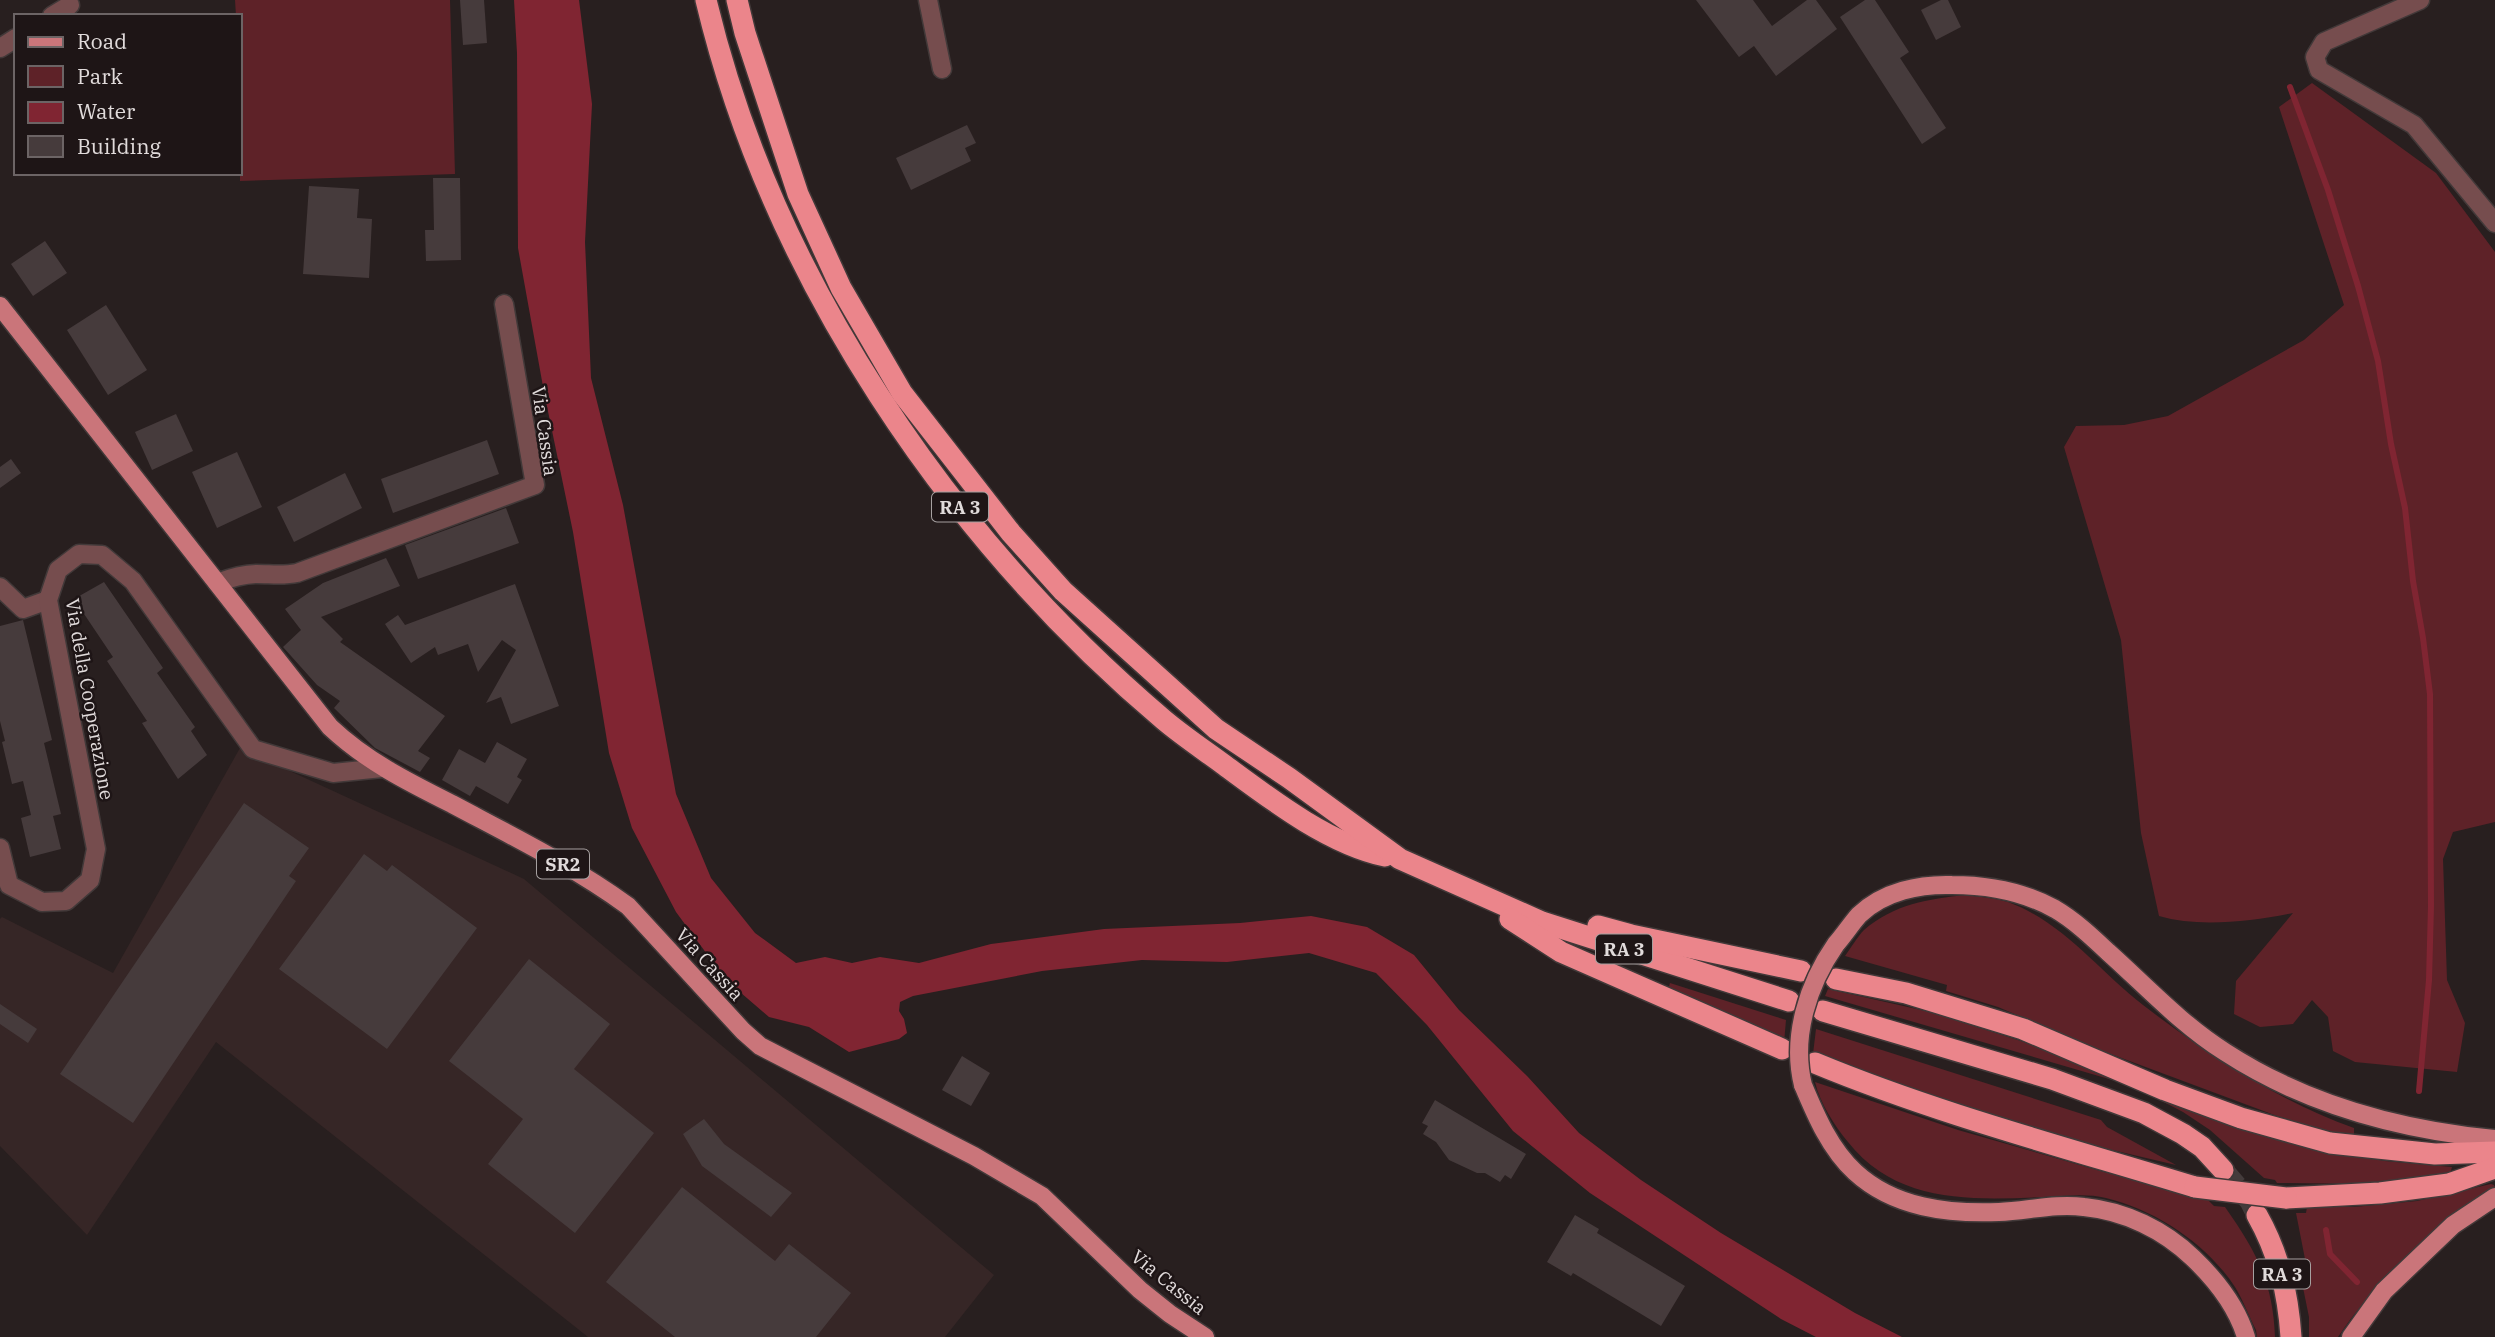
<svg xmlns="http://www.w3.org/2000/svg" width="2495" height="1337" viewBox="0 0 2495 1337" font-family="'IBM Plex Serif',serif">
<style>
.built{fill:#362626}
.green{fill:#5e2228}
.water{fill:#802532}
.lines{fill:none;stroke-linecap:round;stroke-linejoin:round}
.stream{stroke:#802532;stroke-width:6}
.building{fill:#463b3c}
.highway-tunnel{stroke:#443b3b;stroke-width:21;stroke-dasharray:21 10;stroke-linecap:butt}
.minor-casing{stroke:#423939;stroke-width:21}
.major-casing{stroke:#423939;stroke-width:21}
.highway-casing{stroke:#423939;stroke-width:24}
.minor{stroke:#764d4e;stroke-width:18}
.major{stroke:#ca757a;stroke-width:18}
.highway{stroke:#eb858b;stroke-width:21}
.major-bridge-casing{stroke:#423939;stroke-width:21;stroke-linecap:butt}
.highway-bridge-casing{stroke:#423939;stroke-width:24;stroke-linecap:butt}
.major-bridge{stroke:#ca757a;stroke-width:18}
.highway-bridge{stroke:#eb858b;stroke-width:21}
.labels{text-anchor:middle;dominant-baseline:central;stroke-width:5;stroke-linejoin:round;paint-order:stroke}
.shield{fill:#1e1516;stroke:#a6a0a0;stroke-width:2}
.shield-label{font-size:18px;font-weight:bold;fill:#e1dbdb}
.street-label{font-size:19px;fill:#e1dbdb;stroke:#1e1516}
</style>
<rect width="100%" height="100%" fill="#281f1f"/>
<!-- built -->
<path class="built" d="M 240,748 L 524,879 L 994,1275 L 945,1337 L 588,1337 L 216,1042 L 87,1235 L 0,1146 L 0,919 L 2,917 L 113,973 Z"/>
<!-- green -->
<g class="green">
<path d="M 235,0 L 450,0 L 455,174 L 240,181 L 240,16 L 236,16 Z"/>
<path d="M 2312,83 L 2436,173 L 2495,252 L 2495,822 L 2453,832 L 2443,859 L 2447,980 L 2465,1023 L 2457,1072 L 2355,1062 L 2333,1051 L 2328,1017 L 2312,1000 L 2293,1024 L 2260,1027 L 2234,1014 L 2236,981 L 2293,913 C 2253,921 2199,928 2159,916 L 2141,833 L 2121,640 L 2064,447 L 2076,426 L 2124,425 L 2168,416 L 2304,340 L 2344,305 L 2279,107 Z"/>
<path d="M 1966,895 C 1979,897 1995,898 2008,902 C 2063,922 2098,970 2143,1005 C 2208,1055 2277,1100 2354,1128 L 2354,1136 L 2347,1137 L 2277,1116 L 2100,1050 L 1998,1007 L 1946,991 L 1947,985 L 1845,956 C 1851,948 1857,937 1864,930 C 1894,904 1928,899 1966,895 Z"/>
<path d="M 1670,983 L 1786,1020 L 1784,1043 L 1668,990 Z"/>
<path d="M 1828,989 L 1930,1012 L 2024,1042 L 2126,1084 L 1825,996 Z"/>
<path d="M 1816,1029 L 2101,1120 L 2107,1127 L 2176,1165 L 2074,1141 L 1982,1115 L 1813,1054 Z"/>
<path d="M 1815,1082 L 1958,1130 L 2104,1172 L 2204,1196 L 2214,1206 L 2225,1207 C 2256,1251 2273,1282 2275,1337 L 2257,1337 L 2256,1330 C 2249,1316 2243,1300 2235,1287 C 2207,1244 2156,1210 2106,1198 C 2087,1193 2063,1196 2043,1197 C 1972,1200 1897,1204 1848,1142 C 1834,1125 1820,1103 1815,1082 Z"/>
<path d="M 2151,1094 L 2326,1151 L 2385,1161 L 2452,1167 L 2450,1174 L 2371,1184 L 2277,1183 L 2275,1180 L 2264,1178 L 2210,1130 L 2183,1112 L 2150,1095 Z"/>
<path d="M 2491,1184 L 2494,1185 L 2495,1188 C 2434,1229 2379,1276 2338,1337 L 2309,1337 L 2309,1317 L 2298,1263 L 2305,1259 L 2296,1213 L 2306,1213 L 2307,1207 L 2354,1207 L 2417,1201 Z"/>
</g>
<!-- water -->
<path class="water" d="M 514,0 L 579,0 L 592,104 L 585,242 L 591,378 L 623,505 L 676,794 L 711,878 L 755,933 L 796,963 L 825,957 L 852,963 L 880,957 L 919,963 L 991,944 L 1104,929 L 1240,923 L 1311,916 L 1367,927 L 1414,955 L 1459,1010 L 1528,1077 L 1579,1133 L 1641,1180 L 1721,1233 L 1855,1313 L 1902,1337 L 1816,1337 L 1781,1319 L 1590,1193 L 1513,1131 L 1427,1025 L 1376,973 L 1309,953 L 1227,962 L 1142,960 L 1042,971 L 913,996 L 900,1002 L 899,1011 L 904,1019 L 907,1033 L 899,1039 L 849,1052 L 809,1027 L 769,1017 L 726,980 L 676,912 L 632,828 L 609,753 L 573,532 L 544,392 L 518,248 L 517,53 Z"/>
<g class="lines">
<!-- stream -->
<g class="stream">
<path d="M 2290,87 L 2328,190 L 2358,286 L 2378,361 L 2391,444 L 2405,508 L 2413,581 L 2423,638 L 2430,694 L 2431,906 L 2429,980 L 2419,1091"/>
<path d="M 2326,1230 L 2330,1254 L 2357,1282"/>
</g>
</g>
<!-- building -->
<g class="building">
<path d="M 460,0 L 484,0 L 487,43 L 463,45 Z"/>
<path d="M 1696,0 L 1753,0 L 1772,26 L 1807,0 L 1816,0 L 1837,29 L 1776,76 L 1754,46 L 1739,57 Z"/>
<path d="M 1865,0 L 1875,0 L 1909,52 L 1900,58 L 1946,128 L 1922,144 L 1840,17 Z"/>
<path d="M 1941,0 L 1948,0 L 1961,27 L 1936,40 L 1921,10 Z"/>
<path d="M 967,125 L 976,143 L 965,148 L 971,161 L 911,190 L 896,158 Z"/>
<path d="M 433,178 L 460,178 L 461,260 L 426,261 L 425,230 L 434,230 Z"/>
<path d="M 309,186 L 359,189 L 357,218 L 372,219 L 369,278 L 303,274 Z"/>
<path d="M 45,241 L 67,273 L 33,296 L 11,264 Z"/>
<path d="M 106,305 L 147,370 L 108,395 L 67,330 Z"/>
<path d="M 176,414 L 193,451 L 152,470 L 135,432 Z"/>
<path d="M 487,440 L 499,474 L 393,513 L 381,479 Z"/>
<path d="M 237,452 L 262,507 L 217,528 L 192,472 Z"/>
<path d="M 11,459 L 21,473 L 0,488 L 0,467 Z"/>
<path d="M 345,473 L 362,508 L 294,542 L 277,507 Z"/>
<path d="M 506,508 L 519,543 L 418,579 L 405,545 Z"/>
<path d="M 386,558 L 400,586 L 321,617 L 343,639 L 340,642 L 445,716 L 418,751 L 430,758 L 420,772 L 375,748 L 334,708 L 340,701 L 317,685 L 283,647 L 301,630 L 285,609 L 323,583 Z"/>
<path d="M 104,582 L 163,668 L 157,673 L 195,727 L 191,731 L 207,755 L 178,779 L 142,723 L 147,721 L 107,661 L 113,657 L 74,599 Z"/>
<path d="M 515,584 L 559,706 L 511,724 L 501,697 L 486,703 L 516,650 L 502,640 L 478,672 L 468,644 L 438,655 L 435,647 L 411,663 L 385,624 L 398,615 L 405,625 Z"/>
<path d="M 23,620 L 52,740 L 44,743 L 61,814 L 53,816 L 61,849 L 30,857 L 21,818 L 31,815 L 23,781 L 12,784 L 2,742 L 5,741 L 0,721 L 0,626 Z"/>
<path d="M 497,742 L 527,759 L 517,777 L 522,780 L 508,804 L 476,786 L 470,796 L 442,780 L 459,749 L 485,763 Z"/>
<path d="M 244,803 L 309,848 L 289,876 L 296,881 L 133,1123 L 60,1074 Z"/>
<path d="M 364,854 L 387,871 L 392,865 L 477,928 L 387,1049 L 279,969 Z"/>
<path d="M 529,959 L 610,1024 L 574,1069 L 654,1133 L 575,1233 L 488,1164 L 523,1119 L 449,1061 Z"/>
<path d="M 0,1004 L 37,1029 L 28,1043 L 0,1024 Z"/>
<path d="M 962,1056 L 990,1073 L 971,1106 L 942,1090 Z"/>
<path d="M 1435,1100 L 1526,1154 L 1511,1179 L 1505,1175 L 1500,1182 L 1485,1173 L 1477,1173 L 1449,1160 L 1436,1142 L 1423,1134 L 1428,1126 L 1422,1123 Z"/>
<path d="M 704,1119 L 724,1144 L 792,1193 L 771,1217 L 702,1166 L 683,1134 Z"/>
<path d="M 682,1187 L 775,1261 L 789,1244 L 851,1293 L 816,1337 L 675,1337 L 606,1282 Z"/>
<path d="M 1575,1215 L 1599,1229 L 1597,1233 L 1685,1286 L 1661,1326 L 1573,1273 L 1571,1276 L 1547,1262 Z"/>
</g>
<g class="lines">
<!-- highway-tunnel -->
<path class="highway-tunnel" d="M 2223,1170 L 2250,1201 L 2257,1215"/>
<defs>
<g id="minor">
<path d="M 928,0 L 942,69"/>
<path d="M 2420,0 L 2324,42 L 2315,57 L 2319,70 L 2414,125 L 2495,223"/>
<path d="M 52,16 L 70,5"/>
<path d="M 0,48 L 16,38"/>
<path d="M 217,583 C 230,578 243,574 257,574 C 271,574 283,576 297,573 L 535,485 L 504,304"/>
<path d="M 0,587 L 23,609 L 48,600"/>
<path d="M 0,848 L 9,885 L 42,902 L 66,901 L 90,880 L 96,849 L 48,600 L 58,570 L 79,554 L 102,555 L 133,581 L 253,749 L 333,773 L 382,768"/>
</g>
<g id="major">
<path d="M 0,306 L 330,727 C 366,761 408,782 452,804 C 512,836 573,866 628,906 L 743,1031 L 760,1046 L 974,1156 L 1042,1196 L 1140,1290 L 1170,1314 L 1205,1337"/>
<path d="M 1836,944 C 1844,935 1851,924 1859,915 C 1884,891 1920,884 1952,885 C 1987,885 2024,892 2055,909 C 2074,920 2092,937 2108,952 C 2146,986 2182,1025 2225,1052 C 2305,1104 2401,1130 2495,1139"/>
<path d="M 1803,1085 C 1816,1116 1830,1149 1855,1172 C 1894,1208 1948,1214 1999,1212 C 2027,1211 2056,1203 2084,1207 C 2125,1211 2164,1230 2193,1258 C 2216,1280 2237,1307 2246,1337"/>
<path d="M 2351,1337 L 2384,1291 L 2453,1225 L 2495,1197"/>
</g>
<g id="highway">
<path d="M 706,0 C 772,277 948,537 1164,720 C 1183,736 1204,750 1223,764 C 1269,798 1328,844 1385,856"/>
<path d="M 737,0 L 745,33 L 798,194 L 841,288 L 902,393 L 1011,533 L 1063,591 L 1216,729 L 1289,778 L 1400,859 L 1542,922 L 1789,1001"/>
<path d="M 1510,919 L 1561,952 L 1782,1049"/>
<path d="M 1598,926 L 1631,935 L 1801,971"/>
<path d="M 1836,979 L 1906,993 L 2023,1029 L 2165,1090 L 2241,1118 L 2330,1143 L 2435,1154 L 2495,1152"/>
<path d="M 1823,1011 L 2052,1079 L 2144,1113 L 2183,1134 L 2202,1147 L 2223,1170"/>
<path d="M 1815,1063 C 1938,1114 2068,1148 2195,1187"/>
<path d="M 2286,1198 L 2380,1193 L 2449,1184 L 2495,1168"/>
<path d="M 2257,1215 C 2279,1254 2288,1293 2291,1337"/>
</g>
</defs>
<!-- minor casing -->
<use href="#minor" class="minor-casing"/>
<!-- major casing -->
<use href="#major" class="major-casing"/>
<!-- highway casing -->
<use href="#highway" class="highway-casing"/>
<!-- minor -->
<use href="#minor" class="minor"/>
<!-- major -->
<use href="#major" class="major"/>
<!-- highway -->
<use href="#highway" class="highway"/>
<defs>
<path id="major-bridge" d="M 1803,1085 C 1791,1037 1808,984 1836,944"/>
<path id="highway-bridge" d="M 2195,1187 L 2286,1198"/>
</defs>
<!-- major-bridge casing -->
<use href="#major-bridge" class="major-bridge-casing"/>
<!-- highway-bridge casing -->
<use href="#highway-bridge" class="highway-bridge-casing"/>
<!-- major-bridge -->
<use href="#major-bridge" class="major-bridge"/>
<!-- highway-bridge -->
<use href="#highway-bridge" class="highway-bridge"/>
</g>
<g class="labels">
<!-- shield labels -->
<g class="shield">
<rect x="932" y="492.5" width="56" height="29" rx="5"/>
<rect x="537" y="849.5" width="52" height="29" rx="5"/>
<rect x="1596" y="934.5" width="56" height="29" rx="5"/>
<rect x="2254" y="1259.5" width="56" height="29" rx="5"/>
</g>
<g class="shield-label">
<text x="960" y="507">RA 3</text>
<text x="563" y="864">SR2</text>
<text x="1624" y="949">RA 3</text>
<text x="2282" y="1274">RA 3</text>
</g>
<!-- street labels -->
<g class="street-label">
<text transform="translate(545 431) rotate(82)">Via Cassia</text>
<text transform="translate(90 699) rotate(80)">Via della Cooperazione</text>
<text transform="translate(710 964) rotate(48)">Via Cassia</text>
<text transform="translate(1169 1282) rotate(39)">Via Cassia</text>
</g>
</g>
<!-- legend -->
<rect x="14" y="14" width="228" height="161" fill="#1e1516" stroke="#6c6465" stroke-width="2"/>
<rect x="28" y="37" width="35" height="10" fill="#ca757a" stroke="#6c6465" stroke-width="2"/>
<text x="77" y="49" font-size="21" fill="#e1dbdb">Road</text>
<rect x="28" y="66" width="35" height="21" fill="#5e2228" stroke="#6c6465" stroke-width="2"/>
<text x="77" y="84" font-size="21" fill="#e1dbdb">Park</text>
<rect x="28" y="102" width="35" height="21" fill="#802532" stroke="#6c6465" stroke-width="2"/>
<text x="77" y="119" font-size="21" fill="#e1dbdb">Water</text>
<rect x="28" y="136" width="35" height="21" fill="#463b3c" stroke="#6c6465" stroke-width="2"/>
<text x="77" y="154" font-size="21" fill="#e1dbdb">Building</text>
</svg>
